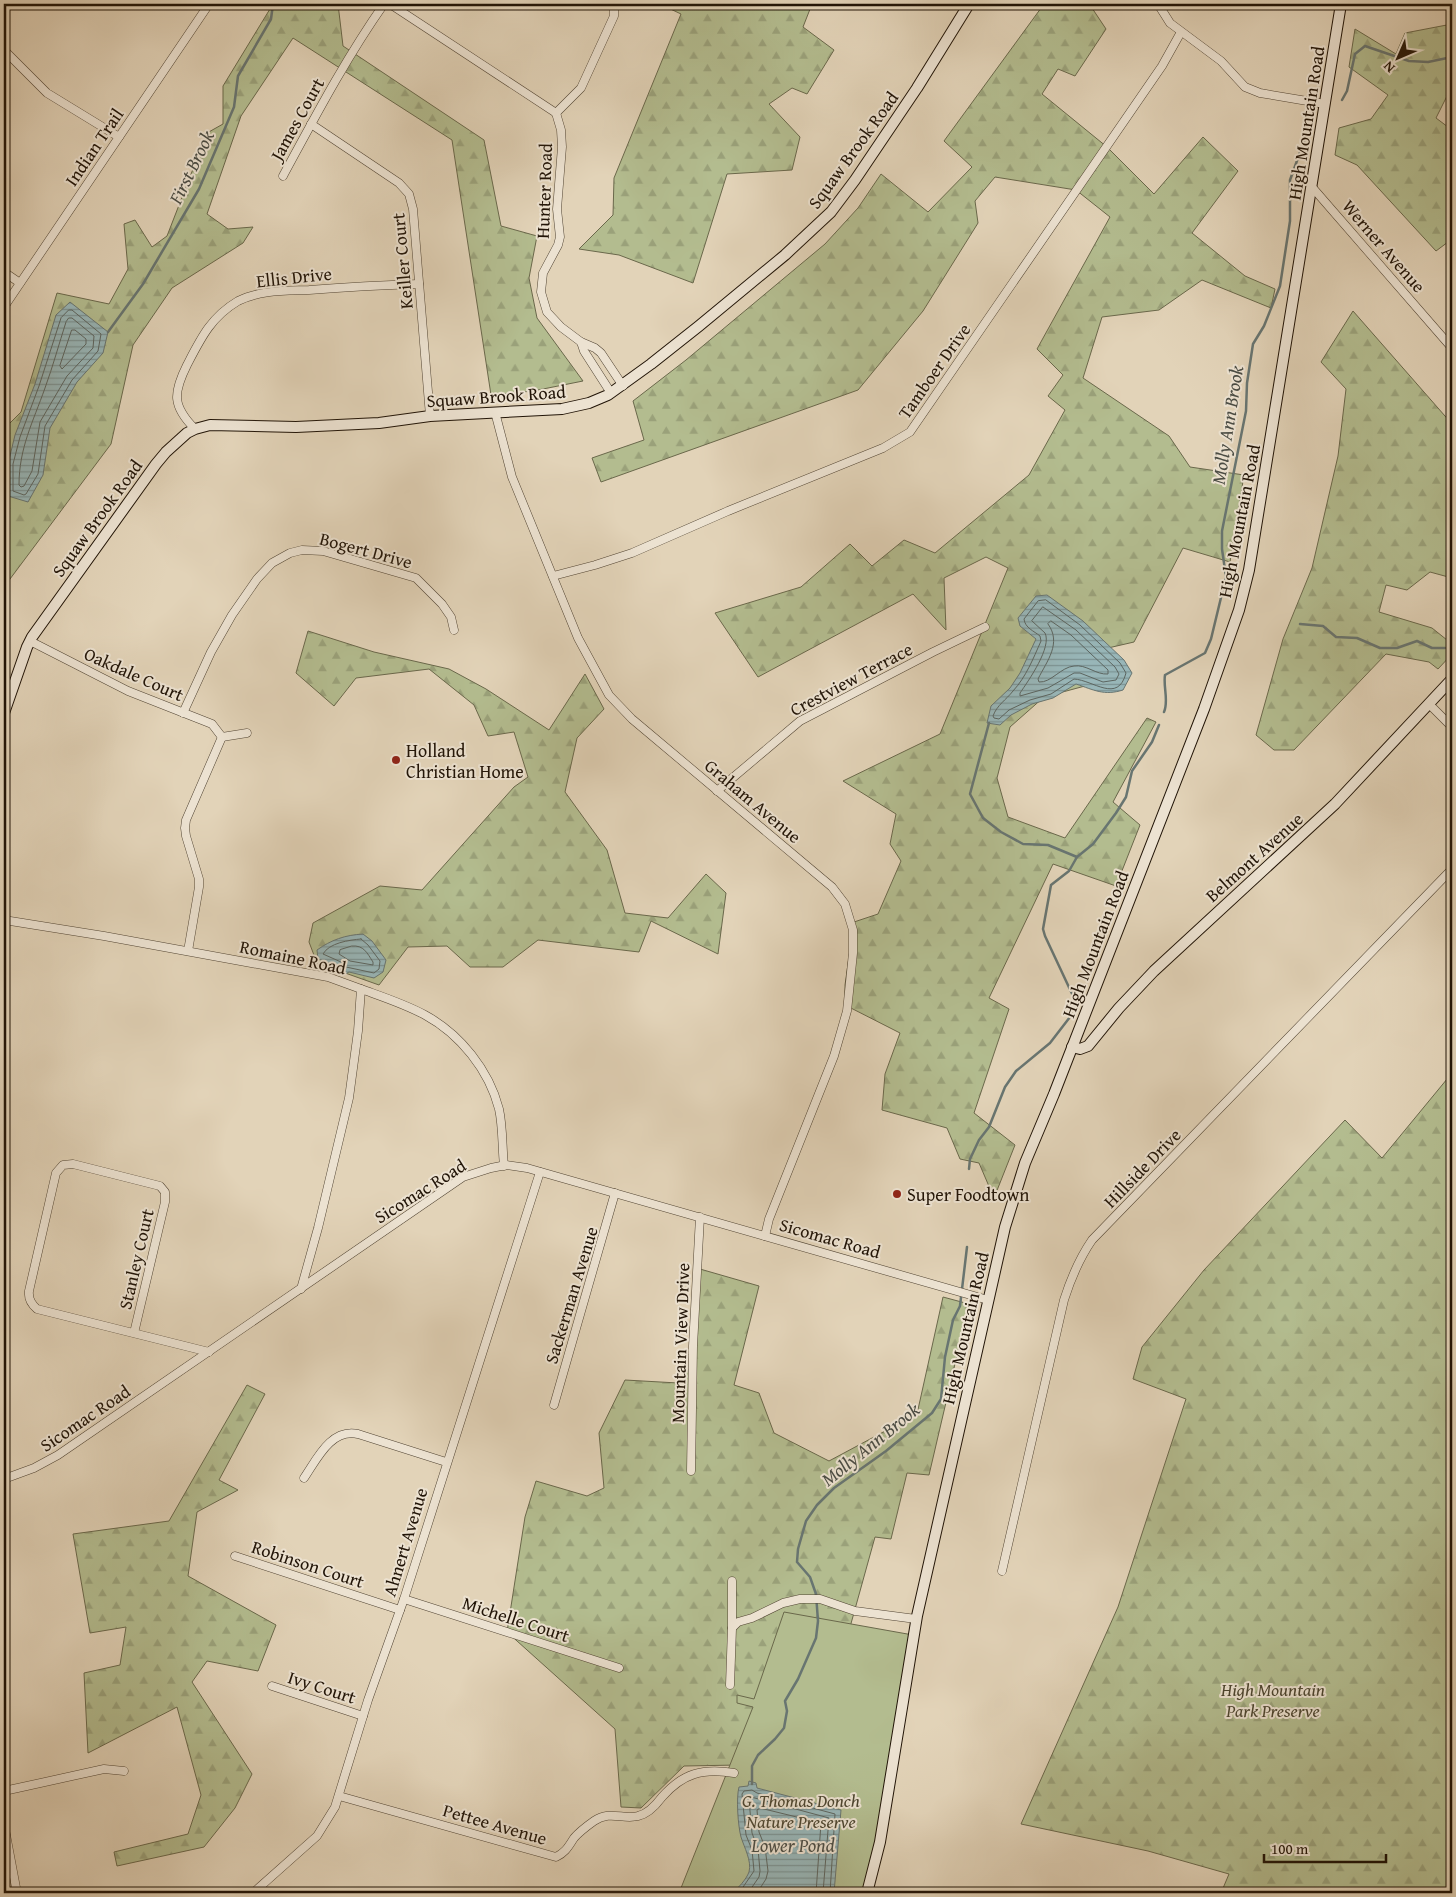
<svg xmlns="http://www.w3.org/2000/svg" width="1456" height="1897" viewBox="0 0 1456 1897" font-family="'Gentium Book Plus',serif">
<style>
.forest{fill:url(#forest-firs);stroke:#6a684b}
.park{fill:#b3bc8f;stroke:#6a684b}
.water{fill:url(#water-rules);stroke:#687571}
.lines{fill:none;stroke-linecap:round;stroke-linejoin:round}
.shore{stroke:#5c6560;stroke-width:1}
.stream{stroke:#687571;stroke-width:2.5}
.street-casing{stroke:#514433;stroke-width:9}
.secondary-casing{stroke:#211407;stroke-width:12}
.street{stroke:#ece2d1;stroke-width:8}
.secondary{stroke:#ece2d1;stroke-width:10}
.poi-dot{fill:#8f2418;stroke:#ece2d1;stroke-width:2}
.labels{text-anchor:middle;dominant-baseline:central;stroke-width:4;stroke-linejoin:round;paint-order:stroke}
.street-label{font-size:18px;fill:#211407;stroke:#ece2d1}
.poi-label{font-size:18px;fill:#211407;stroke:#ece2d1;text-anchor:start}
.park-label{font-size:18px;font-style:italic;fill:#4d4630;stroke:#ece2d1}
.water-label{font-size:19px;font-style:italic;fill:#4b4d45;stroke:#ece2d1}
</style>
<defs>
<pattern id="forest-firs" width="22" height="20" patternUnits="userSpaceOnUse" patternTransform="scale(1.25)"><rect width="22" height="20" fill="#b3bc8f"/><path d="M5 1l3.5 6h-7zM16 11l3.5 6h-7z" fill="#9aa17a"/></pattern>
<pattern id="water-rules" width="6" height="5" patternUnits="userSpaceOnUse" patternTransform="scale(1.25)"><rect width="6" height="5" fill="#98b6b8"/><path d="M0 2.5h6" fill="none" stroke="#7c9394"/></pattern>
</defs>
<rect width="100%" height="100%" fill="#e2d3b8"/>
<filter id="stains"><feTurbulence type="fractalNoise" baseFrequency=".004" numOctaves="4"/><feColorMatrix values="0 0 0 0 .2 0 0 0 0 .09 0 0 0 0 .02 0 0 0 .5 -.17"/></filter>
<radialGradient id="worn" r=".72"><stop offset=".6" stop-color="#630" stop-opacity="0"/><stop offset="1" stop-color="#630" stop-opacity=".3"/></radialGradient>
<!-- forest -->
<g class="forest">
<path d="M 273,4 L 338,4 L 343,46 L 484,140 L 501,226 L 537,236 L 529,278 L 537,318 L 583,381 L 533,391 L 491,395 L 452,140 L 293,38 L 241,116 L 207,214 L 228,229 L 253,227 L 243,243 L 172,288 L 133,345 L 111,444 L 4,587 L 4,429 L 21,412 L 57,293 L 109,304 L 128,269 L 124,224 L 135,220 L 152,247 L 167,236 L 207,133 L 223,124 L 223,86 Z"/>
<path d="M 660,4 L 812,4 L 803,27 L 834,50 L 807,94 L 792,88 L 769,104 L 800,137 L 792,170 L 727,174 L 693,283 L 619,255 L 579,249 L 613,215 L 614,178 L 681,14 Z"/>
<path d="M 1044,4 L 1081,4 L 1092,8 L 1106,29 L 1075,76 L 1058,69 L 1042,94 L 1107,147 L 1154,194 L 1203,137 L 1238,171 L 1192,233 L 1245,276 L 1275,289 L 1271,308 L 1202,280 L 1159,310 L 1102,317 L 1083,378 L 1169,436 L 1190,467 L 1244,475 L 1230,562 L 1183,548 L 1134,642 L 1108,648 L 1111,679 L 1044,697 L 1010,727 L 997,778 L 1008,817 L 1065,838 L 1147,718 L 1156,722 L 1113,802 L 1140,825 L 1116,886 L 1053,864 L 989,998 L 1009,1009 L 974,1113 L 1015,1145 L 994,1198 L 979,1163 L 960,1159 L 947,1128 L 882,1110 L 885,1074 L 900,1033 L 845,1005 L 845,985 L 854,922 L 878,914 L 901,861 L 890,844 L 896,814 L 843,781 L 940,734 L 1008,568 L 986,557 L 944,578 L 946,630 L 913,594 L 758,677 L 715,613 L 801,587 L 850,544 L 872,566 L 904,540 L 935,553 L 1029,475 L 1065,410 L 1048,396 L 1063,375 L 1037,349 L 1110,217 L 1076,190 L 995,177 L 975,201 L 978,223 L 923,311 L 858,390 L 601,482 L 592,458 L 644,440 L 633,401 L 686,360 L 825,244 L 858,208 L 881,174 L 928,212 L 972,167 L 944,141 Z"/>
<path d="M 1452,24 L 1452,86 L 1436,118 L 1452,130 L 1452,239 L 1436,251 L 1357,165 L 1335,155 L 1339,128 L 1371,119 L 1388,95 L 1349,67 L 1355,29 L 1396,54 L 1405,33 Z"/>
<path d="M 1353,311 L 1452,424 L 1452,578 L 1430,572 L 1407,590 L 1386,585 L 1379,612 L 1432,628 L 1452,644 L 1452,654 L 1438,669 L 1429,662 L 1386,654 L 1294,750 L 1274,750 L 1256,735 L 1283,639 L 1312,568 L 1338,456 L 1346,389 L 1321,362 Z"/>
<path d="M 308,631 L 374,652 L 449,669 L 486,689 L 549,730 L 585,674 L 604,709 L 577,738 L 565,792 L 607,850 L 625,913 L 668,918 L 706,874 L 726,893 L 718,954 L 651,921 L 639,952 L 538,940 L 503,967 L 470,967 L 447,946 L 408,947 L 379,985 L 317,963 L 309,942 L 313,923 L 380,886 L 422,890 L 514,787 L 528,777 L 514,732 L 488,736 L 474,705 L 429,669 L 356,678 L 334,706 L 296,673 Z"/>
<path d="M 1452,1073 L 1452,1893 L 1221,1893 L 1229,1874 L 1148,1851 L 1021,1824 L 1118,1607 L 1186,1399 L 1133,1379 L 1142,1347 L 1204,1270 L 1345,1120 L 1382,1158 Z"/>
<path d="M 700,1269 L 759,1286 L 734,1385 L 759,1393 L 774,1433 L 829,1461 L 917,1414 L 943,1297 L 969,1304 L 929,1475 L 907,1473 L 891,1539 L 875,1537 L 842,1656 L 739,1765 L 684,1766 L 641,1808 L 621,1807 L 615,1729 L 507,1632 L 525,1517 L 536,1481 L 587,1496 L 604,1488 L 599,1433 L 625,1380 L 678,1383 L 693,1364 Z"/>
<path d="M 247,1385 L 265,1394 L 219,1480 L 238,1490 L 197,1512 L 188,1576 L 276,1625 L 258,1671 L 207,1661 L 192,1682 L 252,1774 L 235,1808 L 204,1847 L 117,1866 L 114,1852 L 188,1834 L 201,1795 L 177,1707 L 88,1753 L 84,1673 L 120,1665 L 126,1627 L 90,1633 L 73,1534 L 169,1521 Z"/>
</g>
<!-- park -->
<path class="park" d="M 784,1612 L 913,1635 L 867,1893 L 679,1893 L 753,1707 L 737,1703 L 737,1695 L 754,1699 Z"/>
<!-- water -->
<g class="water">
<path d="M 70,302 L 108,332 L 103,353 L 77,382 L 50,428 L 43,475 L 28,502 L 8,496 L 8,464 L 15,435 L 35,384 L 56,315 Z"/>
<path d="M 1047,595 L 1083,621 L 1124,660 L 1132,673 L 1123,690 C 1104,696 1094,690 1076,684 L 1053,698 L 1032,704 L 1011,715 L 1000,725 L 987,723 L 991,706 L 1010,688 L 1020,673 L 1036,639 L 1020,626 L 1018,618 L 1036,596 Z"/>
<path d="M 363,934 L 372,941 L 386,960 L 383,972 L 374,978 L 349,972 L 344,975 L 340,974 L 340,967 L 318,959 L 317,950 C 331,940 345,935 363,934 Z"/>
<path d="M 749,1781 L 756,1783 L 757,1788 L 841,1810 L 834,1893 L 732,1893 C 738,1888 746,1880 749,1872 C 752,1861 744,1847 741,1837 C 738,1826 736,1798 739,1787 L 748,1786 Z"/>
</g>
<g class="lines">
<!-- shore -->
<g class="shore">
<path d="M 69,310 L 72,310 L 101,334 L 98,351 L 72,380 L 45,426 L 38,474 L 26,494 L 24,495 L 13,491 L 13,464 L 20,437 L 39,386 L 61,318 Z"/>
<path d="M 69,318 L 72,318 L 94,336 L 93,348 L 67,376 L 40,422 L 32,471 L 24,486 L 21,487 L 19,485 C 19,448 33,422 45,388 C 53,366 59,344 66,322 Z"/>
<path d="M 72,330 L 75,330 L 86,339 L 86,344 L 62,369 L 60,366 Z"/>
<path d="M 1046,600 L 1080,625 L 1120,663 L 1126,673 C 1118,704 1093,680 1074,679 L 1051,694 L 1030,700 L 1009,710 L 999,719 L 994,718 L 993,716 C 997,705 1006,700 1013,691 C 1026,677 1033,659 1041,641 L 1040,636 C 1034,631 1025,628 1024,619 L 1038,601 Z"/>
<path d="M 1043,607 L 1076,630 L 1115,667 L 1119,674 L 1116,680 L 1103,682 L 1080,673 L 1074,673 L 1048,688 L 1020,696 L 1020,693 C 1029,680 1052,647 1045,633 L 1032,621 Z"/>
<path d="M 1051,621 L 1071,635 L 1108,670 L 1108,674 C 1096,675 1086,664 1074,666 C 1061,667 1051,683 1039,682 L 1038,679 C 1047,661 1062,643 1048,624 Z"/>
<path d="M 361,939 L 368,945 L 380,961 L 379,969 L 374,973 L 346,967 L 341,962 L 323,954 C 329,943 349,940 361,939 Z"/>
<path d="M 352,946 C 364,945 367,953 373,962 L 373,965 L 350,961 L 339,954 L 340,950 Z"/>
<path d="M 739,1893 L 754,1871 L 752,1850 L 746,1835 L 742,1794 L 744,1791 L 752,1790 L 757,1793 L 835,1814 L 830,1893"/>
<path d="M 748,1893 L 759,1877 L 760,1871 L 758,1849 L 752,1833 L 749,1800 L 751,1797 L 829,1818 L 823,1893"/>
<path d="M 757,1893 L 766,1879 L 768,1871 L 765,1847 L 759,1832 L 757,1810 L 760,1808 L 821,1823 L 816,1893"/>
</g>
<!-- stream -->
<g class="stream">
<path d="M 1342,100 L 1347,91 L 1355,54 L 1365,46 L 1409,61 L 1428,62 L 1452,57"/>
<path d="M 108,332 L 143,284 L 199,189 L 234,107 L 238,76 L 271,19 L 273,4"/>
<path d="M 1300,624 L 1323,626 L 1336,637 L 1357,638 L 1380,648 L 1397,648 L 1417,641 L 1432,648 L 1445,648"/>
<path d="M 1164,712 C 1169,701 1163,687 1165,675 L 1205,653 L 1211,639 L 1226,577 L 1222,549 L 1222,531 L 1246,411 L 1247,383 L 1253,344 L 1264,326 L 1280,286 L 1290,221 L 1290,180 L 1310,125"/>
<path d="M 989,723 L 970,794 L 983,818 L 1001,832 L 1023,844 L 1048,845 L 1077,857"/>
<path d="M 969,1169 L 970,1159 L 979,1140 L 989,1127 L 1005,1087 L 1016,1071 L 1050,1043 L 1070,1017 L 1074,998 L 1045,936 L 1043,929 L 1051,885 L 1069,871 L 1077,857 L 1093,844 L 1116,813 L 1126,797 L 1132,771 L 1152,742 L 1159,725"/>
<path d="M 752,1784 L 752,1766 L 758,1755 L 775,1739 L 784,1728 L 787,1711 L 785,1701 L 798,1679 L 816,1638 L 818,1621 L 816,1594 L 810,1577 L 797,1562 L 798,1549 L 806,1521 L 817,1505 L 834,1488 L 886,1451 L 932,1413 L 941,1399 L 945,1357 L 953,1320 L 960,1306 L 967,1247"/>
</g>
<defs>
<g id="street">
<path d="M 390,4 L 556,113"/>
<path d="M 1158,4 L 1170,23 L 1221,61 L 1245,87 L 1260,93 L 1325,104"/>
<path d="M 4,50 L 47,93 L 119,137"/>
<path d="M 556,113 L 561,130 L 562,147 L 557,209 L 560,237 L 558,245 L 543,273 L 541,292 L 547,312 L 561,327 L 581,342 L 595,348 L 601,353 L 623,386"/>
<path d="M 556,113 L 581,88 L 614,16 L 614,4"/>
<path d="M 311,124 L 399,183 L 409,194 L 413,209 L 430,416"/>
<path d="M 283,176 C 315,117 346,58 384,4"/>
<path d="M 1312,187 L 1452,348"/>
<path d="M 4,272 L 20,283"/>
<path d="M 4,307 L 209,4"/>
<path d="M 581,342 L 584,351 L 611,393"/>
<path d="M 495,412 L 512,477 L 578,638 L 609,695 L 632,719 L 832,887 L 845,904 L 853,930 L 853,953 L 847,1011 L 834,1056 L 769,1219 L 765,1236"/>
<path d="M 195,429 C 172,406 173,393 187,365 C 201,338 211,317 238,301 C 259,290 287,291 309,290 C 346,287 382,285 419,284"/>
<path d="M 553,576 L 595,565 L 632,553 L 728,511 L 883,448 L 910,432 L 1162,66 L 1181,32"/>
<path d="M 30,641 L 128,691 L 212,724 L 222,737 L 247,733"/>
<path d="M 1429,704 L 1452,727"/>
<path d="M 183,713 L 211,652 L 232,615 L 257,579 L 272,563 L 290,553 L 302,550 L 323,551 L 416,578 L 442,604 L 451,617 L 454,630"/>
<path d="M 717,791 L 800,721 L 933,652 L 985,627"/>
<path d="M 4,920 L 104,936 L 328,977 L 361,989 L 358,1031 L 349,1098 L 318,1228 L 301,1289"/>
<path d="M 188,951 L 199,887 L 199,879 L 186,836 L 185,828 L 186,820 L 222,737"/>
<path d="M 361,989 C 383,997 405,1004 425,1015 C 460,1034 489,1070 499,1109 C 503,1127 502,1147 504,1166"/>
<path d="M 134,1333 L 165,1202 L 165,1192 L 160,1186 L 73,1164 L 63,1165 L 56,1173 L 29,1291 C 28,1299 31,1304 37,1309 L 209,1352"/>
<path d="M 554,1405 L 615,1193"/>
<path d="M 691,1471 L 693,1346 L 700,1217"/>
<path d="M 304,1478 C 317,1459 331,1428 358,1434 L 446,1462"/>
<path d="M 4,1479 L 34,1468 L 58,1455 L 463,1177 L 491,1168 L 506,1165 L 527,1168 L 988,1300"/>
<path d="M 235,1556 L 400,1610"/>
<path d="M 1002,1571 L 1064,1300 C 1071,1278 1079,1259 1092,1240 L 1452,869"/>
<path d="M 404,1599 L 619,1668"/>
<path d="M 732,1628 L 732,1581"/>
<path d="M 730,1685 L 732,1628 L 738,1622 L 752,1618 L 783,1603 L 800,1599 L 820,1599 L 855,1611 L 916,1619"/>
<path d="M 272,1686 L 363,1716"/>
<path d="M 4,1791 L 104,1769 L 124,1771"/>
<path d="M 339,1796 L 556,1857 C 566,1852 568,1847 574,1838 C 580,1831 587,1826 594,1821 C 610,1810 623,1820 638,1816 C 648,1814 656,1805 662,1797 C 683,1773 703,1768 734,1773"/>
<path d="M 4,1824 L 17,1893"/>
<path d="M 253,1893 L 317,1836 L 335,1807 L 368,1700 L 404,1599 L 540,1172"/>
</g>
<g id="secondary">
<path d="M 4,713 L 27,647 L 32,637 L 156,464 L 166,452 L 187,433 L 195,429 L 210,425 L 296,427 L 379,423 L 430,416 L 562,409 L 589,403 L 608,395 L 651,364 L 699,326 L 785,255 L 831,212 L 855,180 L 917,88 L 969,4"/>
<path d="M 1072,1047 L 1080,1049 L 1088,1046 L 1119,1008 L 1154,971 L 1335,804 L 1452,679"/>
<path d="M 867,1893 L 880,1842 L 917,1616 L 1005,1227 L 1025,1163 L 1054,1094 L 1204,709 L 1239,610 L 1249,570 L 1341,4"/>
</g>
</defs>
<!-- street casing -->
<use href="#street" class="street-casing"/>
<!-- secondary casing -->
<use href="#secondary" class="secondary-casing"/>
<!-- street -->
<use href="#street" class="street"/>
<!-- secondary -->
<use href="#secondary" class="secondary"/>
</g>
<!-- markers -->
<g class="poi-dot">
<circle cx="396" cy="760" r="5"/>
<circle cx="897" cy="1194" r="5"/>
</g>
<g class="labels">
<!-- street labels -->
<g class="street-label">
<text transform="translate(297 119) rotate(-61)">James Court</text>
<text transform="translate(1306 123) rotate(-81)">High Mountain Road</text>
<text transform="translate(94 147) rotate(-56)">Indian Trail</text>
<text transform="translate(853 150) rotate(-54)">Squaw Brook Road</text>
<text transform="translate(544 191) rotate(-88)">Hunter Road</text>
<text transform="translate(1384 246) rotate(49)">Werner Avenue</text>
<text transform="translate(402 261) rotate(-95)">Keiller Court</text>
<text transform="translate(294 277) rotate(-6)">Ellis Drive</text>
<text transform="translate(934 371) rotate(-55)">Tamboer Drive</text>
<text transform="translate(496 396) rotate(-4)">Squaw Brook Road</text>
<text transform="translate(97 518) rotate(-54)">Squaw Brook Road</text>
<text transform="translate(1239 521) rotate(-79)">High Mountain Road</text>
<text transform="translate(366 550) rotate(15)">Bogert Drive</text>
<text transform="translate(134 674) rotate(24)">Oakdale Court</text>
<text transform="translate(851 679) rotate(-28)">Crestview Terrace</text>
<text transform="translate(753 801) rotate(40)">Graham Avenue</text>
<text transform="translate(1254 857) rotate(-42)">Belmont Avenue</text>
<text transform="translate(1095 944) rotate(-69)">High Mountain Road</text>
<text transform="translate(293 957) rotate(12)">Romaine Road</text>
<text transform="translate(1142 1168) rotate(-46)">Hillside Drive</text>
<text transform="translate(420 1191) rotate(-32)">Sicomac Road</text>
<text transform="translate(830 1238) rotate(16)">Sicomac Road</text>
<text transform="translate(136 1259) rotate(-77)">Stanley Court</text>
<text transform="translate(571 1295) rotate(-73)">Sackerman Avenue</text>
<text transform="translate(965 1328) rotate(-77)">High Mountain Road</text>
<text transform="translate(680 1343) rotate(-88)">Mountain View Drive</text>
<text transform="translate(85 1418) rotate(-34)">Sicomac Road</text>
<text transform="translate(405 1542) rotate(-73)">Ahnert Avenue</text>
<text transform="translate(308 1564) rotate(18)">Robinson Court</text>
<text transform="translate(516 1619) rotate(18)">Michelle Court</text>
<text transform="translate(322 1687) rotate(18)">Ivy Court</text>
<text transform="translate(495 1824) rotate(16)">Pettee Avenue</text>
</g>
<!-- poi labels -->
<g class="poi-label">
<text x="406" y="750">Holland<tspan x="406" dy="21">Christian Home</tspan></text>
<text x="907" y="1194">Super Foodtown</text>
</g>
<!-- park labels -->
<g class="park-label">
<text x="1273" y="1689">High Mountain<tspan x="1273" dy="21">Park Preserve</tspan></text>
<text x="801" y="1800">G. Thomas Donch<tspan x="801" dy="21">Nature Preserve</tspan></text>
</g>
<!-- water labels -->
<g class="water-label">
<text transform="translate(191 167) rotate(-64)">First Brook</text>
<text transform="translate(1227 425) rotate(-81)">Molly Ann Brook</text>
<text transform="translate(870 1444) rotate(-39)">Molly Ann Brook</text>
<text x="793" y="1845">Lower Pond</text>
</g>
</g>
<!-- margin -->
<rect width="1456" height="1897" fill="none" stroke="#e2d3b8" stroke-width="20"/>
<rect x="5" y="5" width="1446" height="1887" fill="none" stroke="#211407" stroke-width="2.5"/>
<rect x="10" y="10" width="1436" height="1877" fill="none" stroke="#211407"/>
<!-- north arrow -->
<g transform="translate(1398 58) rotate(225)" stroke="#ece2d1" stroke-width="4" paint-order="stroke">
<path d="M0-4L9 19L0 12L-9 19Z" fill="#211407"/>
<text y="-8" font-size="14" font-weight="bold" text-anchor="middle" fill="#211407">N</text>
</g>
<!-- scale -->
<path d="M1264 1854v8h122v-8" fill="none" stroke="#211407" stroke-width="2.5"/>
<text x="1271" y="1854" font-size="15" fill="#211407" stroke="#ece2d1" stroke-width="4" paint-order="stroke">100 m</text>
<rect width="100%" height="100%" filter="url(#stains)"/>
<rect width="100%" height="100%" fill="url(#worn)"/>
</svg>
